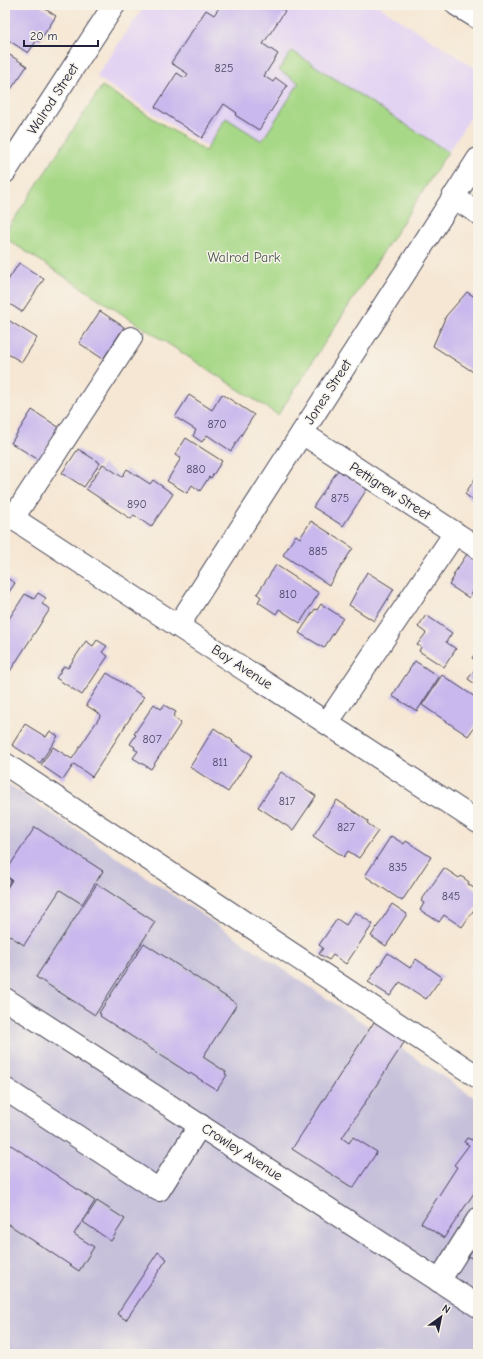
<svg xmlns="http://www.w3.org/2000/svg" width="483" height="1359" viewBox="0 0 483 1359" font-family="'Comic Neue',sans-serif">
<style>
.built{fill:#e3d3f3}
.industrial{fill:#c6c0da}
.green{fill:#a7d887;stroke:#647d61}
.building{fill:#c9b8ed}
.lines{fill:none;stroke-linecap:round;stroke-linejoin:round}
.minor-casing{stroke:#424052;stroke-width:24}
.minor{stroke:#fff;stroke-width:22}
.labels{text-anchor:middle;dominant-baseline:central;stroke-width:3;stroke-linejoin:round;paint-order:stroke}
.number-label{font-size:12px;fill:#4c4868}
.street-label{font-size:14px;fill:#22223b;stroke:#f7f3e8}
.park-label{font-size:14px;fill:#4a5952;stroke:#f7f3e8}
</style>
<rect width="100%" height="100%" fill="#f7f3e8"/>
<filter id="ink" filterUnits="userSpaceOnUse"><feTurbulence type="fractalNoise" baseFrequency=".025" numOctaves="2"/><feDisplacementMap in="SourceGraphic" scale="8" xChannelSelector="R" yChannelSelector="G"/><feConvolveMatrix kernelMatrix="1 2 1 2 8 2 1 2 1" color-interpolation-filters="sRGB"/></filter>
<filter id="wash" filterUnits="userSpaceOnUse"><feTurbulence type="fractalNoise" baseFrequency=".012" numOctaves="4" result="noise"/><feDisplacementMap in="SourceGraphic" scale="16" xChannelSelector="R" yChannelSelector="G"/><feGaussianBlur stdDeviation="0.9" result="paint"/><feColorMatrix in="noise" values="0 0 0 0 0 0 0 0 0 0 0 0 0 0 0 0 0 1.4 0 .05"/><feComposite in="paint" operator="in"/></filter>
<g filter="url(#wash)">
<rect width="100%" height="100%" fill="#f6e7d4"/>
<!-- built -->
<path class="built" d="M 145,5 L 377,5 L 478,70 L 478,106 L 448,152 L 322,71 L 256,178 L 96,77 Z"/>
<!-- industrial -->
<path class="industrial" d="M 5,782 L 478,1100 L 478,1354 L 5,1354 Z"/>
<!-- green -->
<path class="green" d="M 292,51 L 448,152 L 278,415 L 5,238 L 5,233 L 102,86 L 205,151 L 226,118 L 262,141 L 299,83 L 279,70 Z"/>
<g id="blocks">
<!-- building -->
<g class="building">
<path d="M 6,5 L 39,5 L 56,16 L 39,42 L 37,40 L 28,53 L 5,38 Z"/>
<path d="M 221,5 L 276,5 L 285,11 L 263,44 L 278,54 L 264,76 L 273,82 L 276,78 L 287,86 L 259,130 L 235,115 L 237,113 L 224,104 L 202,138 L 155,107 L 177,73 L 185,78 L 188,74 L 171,63 L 206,10 L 214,15 Z"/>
<path d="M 5,52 L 27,66 L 5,98 Z"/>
<path d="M 19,263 L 44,279 L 22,312 L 5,301 L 5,285 Z"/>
<path d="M 467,292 L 478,299 L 478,375 L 433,346 L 446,316 Z"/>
<path d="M 100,311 L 124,327 L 103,359 L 79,343 Z"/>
<path d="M 5,318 L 37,338 L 22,362 L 6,353 L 5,355 Z"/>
<path d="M 222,394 L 254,415 L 231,451 L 207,435 L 202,442 L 193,436 L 196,430 L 175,417 L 189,395 L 212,410 Z"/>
<path d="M 32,410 L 60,428 L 39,460 L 11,443 Z"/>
<path d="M 186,438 L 222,461 L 211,478 L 209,477 L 200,491 L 192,485 L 187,493 L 167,481 L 181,458 L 175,455 Z"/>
<path d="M 78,449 L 100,463 L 84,487 L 62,473 Z"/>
<path d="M 103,464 L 122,477 L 127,469 L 150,484 L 153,480 L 173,494 L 151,527 L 134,515 L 131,519 L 86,489 Z"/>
<path d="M 338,470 L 367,489 L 343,526 L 313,507 Z"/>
<path d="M 478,474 L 478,504 L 465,494 Z"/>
<path d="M 311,521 L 353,548 L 329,585 L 283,555 L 296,535 L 300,538 Z"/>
<path d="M 467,554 L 478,562 L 478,589 L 477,590 L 475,588 L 469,598 L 449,585 L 455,575 L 453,575 Z"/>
<path d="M 276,565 L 319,593 L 300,623 L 279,609 L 276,614 L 258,602 L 261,597 L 257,594 Z"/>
<path d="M 367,572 L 394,589 L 374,621 L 349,605 Z"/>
<path d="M 5,577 L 15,583 L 5,598 Z"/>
<path d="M 38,593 L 46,598 L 42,604 L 50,609 L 5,679 L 5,625 L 25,594 L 34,599 Z"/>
<path d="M 321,604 L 343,618 L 324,648 L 299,633 L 315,609 L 317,610 Z"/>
<path d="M 426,615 L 452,633 L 446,642 L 456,649 L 444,667 L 419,651 L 421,647 L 417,645 L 426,633 L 418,627 Z"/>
<path d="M 97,640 L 107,646 L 102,652 L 108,656 L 82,695 L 56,678 L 64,666 L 68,668 L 86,641 L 93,646 Z"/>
<path d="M 478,649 L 478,662 L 472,658 Z"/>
<path d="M 415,661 L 439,677 L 417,711 L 392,696 Z"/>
<path d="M 478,665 L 478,686 L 468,679 Z"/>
<path d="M 107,673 L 144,697 L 92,777 L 74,764 L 63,780 L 41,765 L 53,747 L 72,759 L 101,715 L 86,705 Z"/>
<path d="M 442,675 L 478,699 L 478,722 L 468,736 L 422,705 Z"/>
<path d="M 154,704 L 161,709 L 164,705 L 176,712 L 173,717 L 181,723 L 151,769 L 133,758 L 138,751 L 134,749 L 135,747 L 130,744 L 136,735 L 134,734 Z"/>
<path d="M 25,724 L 46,737 L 50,731 L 58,736 L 40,763 L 12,745 Z"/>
<path d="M 214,728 L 233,741 L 232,742 L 252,755 L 228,792 L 190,767 Z"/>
<path d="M 281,772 L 316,796 L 293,830 L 258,807 Z"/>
<path d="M 337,800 L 368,821 L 367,823 L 378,831 L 359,858 L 348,851 L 344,857 L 313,836 Z"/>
<path d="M 35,827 L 103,871 L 82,904 L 60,890 L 24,945 L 5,933 L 5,891 L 12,880 L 5,875 L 5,873 Z"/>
<path d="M 391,836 L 404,844 L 406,841 L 431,857 L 402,901 L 365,876 Z"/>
<path d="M 444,868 L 459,878 L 461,876 L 469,882 L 468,884 L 478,891 L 478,904 L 462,927 L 444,915 L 439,922 L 420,910 L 424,903 L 421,901 Z"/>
<path d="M 5,876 L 11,880 L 5,889 Z"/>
<path d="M 97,884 L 155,922 L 95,1015 L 36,977 Z"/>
<path d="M 392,904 L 407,914 L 386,946 L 371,936 Z"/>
<path d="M 355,912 L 373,924 L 346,964 L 333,955 L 329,960 L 319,954 L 323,948 L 319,945 L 337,919 L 346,925 Z"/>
<path d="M 144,943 L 237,1004 L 203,1057 L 226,1072 L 225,1074 L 227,1075 L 217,1090 L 190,1073 L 190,1074 L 100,1016 L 101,1014 L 99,1013 Z"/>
<path d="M 388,953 L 410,968 L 416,959 L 442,977 L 426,999 L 400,982 L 390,996 L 368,982 Z"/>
<path d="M 376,1019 L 407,1038 L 342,1138 L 349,1143 L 353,1137 L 377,1152 L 353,1188 L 292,1149 Z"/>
<path d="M 478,1131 L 478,1187 L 444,1238 L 421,1223 L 457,1167 L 454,1165 L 469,1145 L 464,1142 L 467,1138 L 472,1140 Z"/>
<path d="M 5,1141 L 95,1201 L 74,1234 L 94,1247 L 79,1271 L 5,1222 Z"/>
<path d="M 97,1201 L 125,1219 L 111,1241 L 83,1222 Z"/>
<path d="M 478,1241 L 478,1262 L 468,1256 Z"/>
<path d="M 158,1252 L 167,1259 L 126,1320 L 117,1314 Z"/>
</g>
</g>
</g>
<g filter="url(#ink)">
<use href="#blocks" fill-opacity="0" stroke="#424052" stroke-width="1"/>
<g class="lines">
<defs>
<g id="minor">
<path d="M 457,5 L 478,18"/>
<path d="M 5,172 L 114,5"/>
<path d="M 453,197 L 478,213"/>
<path d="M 302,433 L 478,548"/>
<path d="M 5,513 L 478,822"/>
<path d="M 13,518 L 131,338"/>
<path d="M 178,626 L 478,159"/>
<path d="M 327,723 L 455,533"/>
<path d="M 5,764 L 478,1077"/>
<path d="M 5,999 L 478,1306"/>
<path d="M 5,1089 L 159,1190 L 200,1125"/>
<path d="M 439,1281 L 478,1219"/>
</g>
</defs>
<!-- minor casing -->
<use href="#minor" class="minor-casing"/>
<!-- minor -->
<use href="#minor" class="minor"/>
</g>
</g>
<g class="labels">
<!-- number labels -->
<g class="number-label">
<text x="224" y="68">825</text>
<text x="217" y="424">870</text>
<text x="196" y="469">880</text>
<text x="340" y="498">875</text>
<text x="137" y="504">890</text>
<text x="318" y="551">885</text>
<text x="288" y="594">810</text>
<text x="152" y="739">807</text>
<text x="220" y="762">811</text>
<text x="287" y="801">817</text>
<text x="346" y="827">827</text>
<text x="398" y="867">835</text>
<text x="451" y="896">845</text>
</g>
<!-- street labels -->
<g class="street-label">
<text transform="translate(53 99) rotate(-57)">Walrod Street</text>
<text transform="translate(328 392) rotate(-57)">Jones Street</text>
<text transform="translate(390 491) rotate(33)">Pettigrew Street</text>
<text transform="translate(242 667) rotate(33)">Bay Avenue</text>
<text transform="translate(242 1152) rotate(33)">Crowley Avenue</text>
</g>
<!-- park labels -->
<g class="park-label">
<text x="244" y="257">Walrod Park</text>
</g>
</g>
<!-- margin -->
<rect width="483" height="1359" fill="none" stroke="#f7f3e8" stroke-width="20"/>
<!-- north arrow -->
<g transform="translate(441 1317) rotate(33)" stroke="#f7f3e8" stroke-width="3" paint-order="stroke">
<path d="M0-3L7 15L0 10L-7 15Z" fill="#22223b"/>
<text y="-6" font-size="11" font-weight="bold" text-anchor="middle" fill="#22223b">N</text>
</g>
<!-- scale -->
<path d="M24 40v6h74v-6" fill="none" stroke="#22223b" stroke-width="2"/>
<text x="30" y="40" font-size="12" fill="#22223b" stroke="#f7f3e8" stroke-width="3" paint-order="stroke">20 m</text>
</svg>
